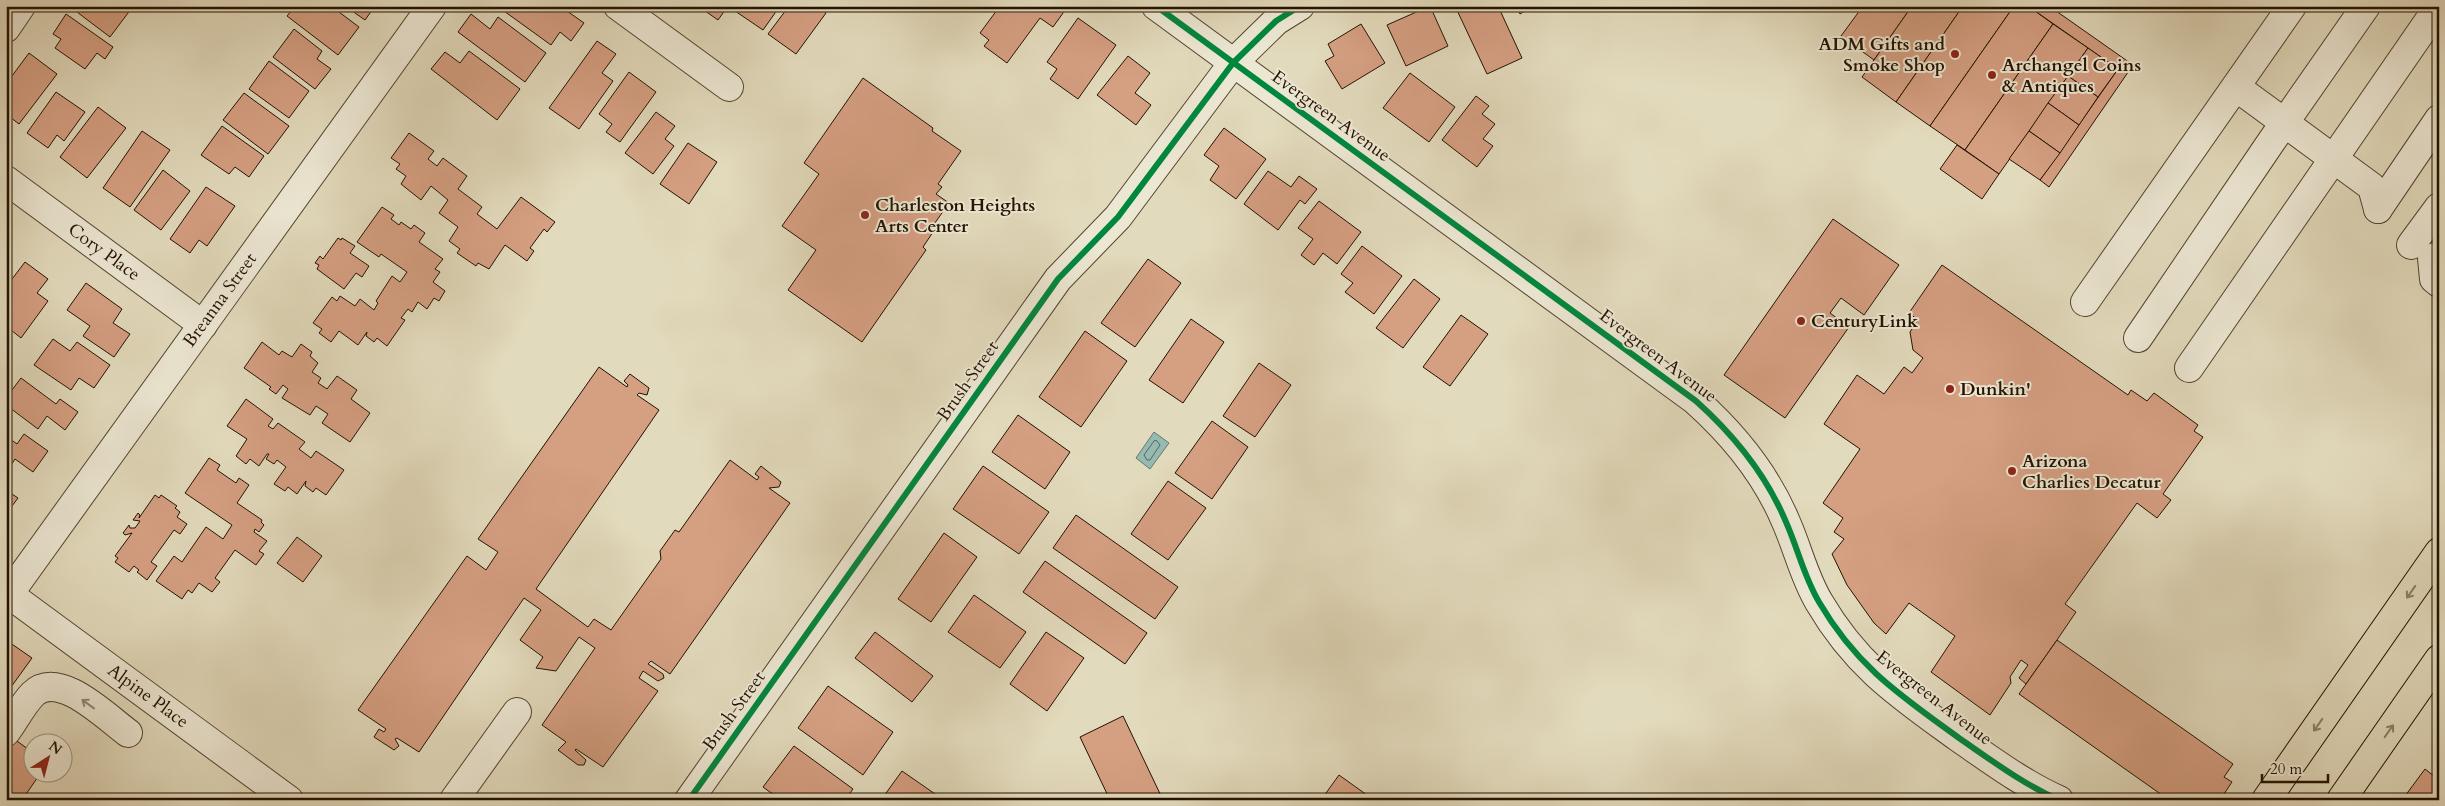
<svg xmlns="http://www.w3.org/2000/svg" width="2445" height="806" viewBox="0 0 2445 806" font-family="Cardo,serif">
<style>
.water{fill:#95bab2;stroke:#67776b}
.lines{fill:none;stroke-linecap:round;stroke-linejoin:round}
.shore{stroke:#5c6659;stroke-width:1}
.building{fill:#d59f82;stroke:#231200}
.minor-casing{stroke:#53442f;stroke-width:30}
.major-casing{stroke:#231200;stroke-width:30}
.minor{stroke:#ece7d3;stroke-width:28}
.major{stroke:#e2dabc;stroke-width:28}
.cycleway-casing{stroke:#ece7d3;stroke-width:9}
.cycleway{stroke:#00873e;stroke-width:6}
.oneway{stroke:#8c8067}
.oneway2{stroke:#928774}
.poi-dot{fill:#8f2418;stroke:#ece7d3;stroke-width:2}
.labels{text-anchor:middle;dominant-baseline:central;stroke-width:4;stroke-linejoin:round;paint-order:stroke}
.poi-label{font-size:18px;font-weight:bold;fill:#231200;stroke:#ece7d3;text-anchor:start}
.street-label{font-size:18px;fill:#231200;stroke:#ece7d3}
</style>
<rect width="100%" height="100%" fill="#e2dabc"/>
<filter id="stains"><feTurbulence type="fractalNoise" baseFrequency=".004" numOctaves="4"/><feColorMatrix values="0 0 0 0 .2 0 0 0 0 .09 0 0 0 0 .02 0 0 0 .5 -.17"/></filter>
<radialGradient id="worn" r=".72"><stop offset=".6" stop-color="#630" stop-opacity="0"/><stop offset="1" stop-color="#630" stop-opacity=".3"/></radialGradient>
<!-- water -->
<path class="water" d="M 1154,432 L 1169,443 L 1150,469 L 1136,458 Z"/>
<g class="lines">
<!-- shore -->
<path class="shore" d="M 1157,441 L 1160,445 L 1150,460 L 1147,460 L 1144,455 L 1154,441 Z"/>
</g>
<!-- building -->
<g class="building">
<path d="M 69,6 L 127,6 L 131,9 L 110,37 Z"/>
<path d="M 295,6 L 331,6 L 359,27 L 338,55 L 287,16 Z"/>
<path d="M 345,6 L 375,6 L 365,20 Z"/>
<path d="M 497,6 L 560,6 L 584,23 L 571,41 L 560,32 L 551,45 Z"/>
<path d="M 698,6 L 728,6 L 718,20 Z"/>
<path d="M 739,6 L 780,6 L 763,30 L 735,11 Z"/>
<path d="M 789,6 L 817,6 L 826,13 L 796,54 L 768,34 Z"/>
<path d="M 1000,6 L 1068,6 L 1053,27 L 1040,18 L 1007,63 L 984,46 L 989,40 L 980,33 Z"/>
<path d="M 1430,6 L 1448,46 L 1406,66 L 1387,25 Z"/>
<path d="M 1455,6 L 1498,6 L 1522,58 L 1487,74 Z"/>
<path d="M 1515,6 L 1533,6 L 1520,14 Z"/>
<path d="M 1863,6 L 1912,6 L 1874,60 L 1841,36 Z"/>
<path d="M 1912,6 L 1963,6 L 1896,102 L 1862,77 Z"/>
<path d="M 1963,6 L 2014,6 L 1930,126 L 1896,102 Z"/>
<path d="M 2014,6 L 2028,6 L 2053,24 L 1965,150 L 1930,126 Z"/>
<path d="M 2028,6 L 2049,6 L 2133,65 L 2049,187 L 2040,180 L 2118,69 Z"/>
<path d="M 66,14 L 113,47 L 105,59 L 97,53 L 85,69 L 55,48 L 61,39 L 53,34 Z"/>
<path d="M 471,14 L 490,29 L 498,17 L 546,53 L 525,82 L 458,32 Z"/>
<path d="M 1078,18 L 1116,45 L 1078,99 L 1050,79 L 1057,69 L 1047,62 Z"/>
<path d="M 1361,24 L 1385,63 L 1342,89 L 1325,61 L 1334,56 L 1328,44 Z"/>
<path d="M 2053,24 L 2088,48 L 1999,174 L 1965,150 Z"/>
<path d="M 294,29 L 322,51 L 317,59 L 331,69 L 315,89 L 273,57 Z"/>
<path d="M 597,41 L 616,54 L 602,73 L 613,81 L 579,129 L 549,108 Z"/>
<path d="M 2088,48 L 2118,69 L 2098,97 L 2068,76 Z"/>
<path d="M 469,51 L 520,89 L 497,120 L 431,69 L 445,52 L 460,63 Z"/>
<path d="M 29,53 L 57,74 L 19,124 L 6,114 L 6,84 Z"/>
<path d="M 1128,56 L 1150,73 L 1135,93 L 1151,105 L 1136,125 L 1097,95 Z"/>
<path d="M 269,61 L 309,91 L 289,118 L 249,89 Z"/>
<path d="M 629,72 L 656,92 L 620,142 L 606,132 L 612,124 L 599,114 Z"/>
<path d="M 1410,73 L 1455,107 L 1429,142 L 1383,108 Z"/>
<path d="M 2068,76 L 2098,97 L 2079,125 L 2048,103 Z"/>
<path d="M 863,78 L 933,128 L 932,131 L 961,151 L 938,184 L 942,187 L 936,194 L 949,203 L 932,227 L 935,229 L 923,247 L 926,250 L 862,342 L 788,290 L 816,250 L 782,226 L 819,174 L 804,163 Z"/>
<path d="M 56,92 L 85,112 L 64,141 L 57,135 L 48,148 L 27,133 Z"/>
<path d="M 244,93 L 289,126 L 268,154 L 223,120 Z"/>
<path d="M 1476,96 L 1489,106 L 1482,114 L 1495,124 L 1483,139 L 1493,146 L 1477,167 L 1442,140 Z"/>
<path d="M 2048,103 L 2079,125 L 2060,153 L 2029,131 Z"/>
<path d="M 98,107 L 126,128 L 87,178 L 60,157 Z"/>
<path d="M 656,112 L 675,126 L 665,139 L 674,146 L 653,174 L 625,153 Z"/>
<path d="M 222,126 L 264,156 L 249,177 L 235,167 L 229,174 L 201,155 Z"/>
<path d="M 1224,128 L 1266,159 L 1236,199 L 1210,180 L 1219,166 L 1204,155 Z"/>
<path d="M 142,131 L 170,150 L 130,207 L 103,188 Z"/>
<path d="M 2029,131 L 2060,153 L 2040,180 L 2009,159 Z"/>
<path d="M 409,133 L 434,151 L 428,159 L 437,166 L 443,158 L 467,176 L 458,189 L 482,207 L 477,214 L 497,229 L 521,197 L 555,222 L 547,232 L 544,229 L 530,248 L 534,251 L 527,261 L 505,245 L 489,269 L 478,263 L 476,266 L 457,253 L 460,249 L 449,241 L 458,227 L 439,213 L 448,200 L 431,186 L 421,200 L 401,184 L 406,176 L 396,169 L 400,164 L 391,158 Z"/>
<path d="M 688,143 L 717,162 L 689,204 L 660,184 Z"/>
<path d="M 1957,145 L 1999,174 L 1982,199 L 1940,169 Z"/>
<path d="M 163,170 L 190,191 L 161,230 L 134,210 Z"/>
<path d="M 1268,171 L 1291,187 L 1299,176 L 1317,189 L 1305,204 L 1300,200 L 1278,230 L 1244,204 Z"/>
<path d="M 206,187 L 235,206 L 207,246 L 199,240 L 190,253 L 170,239 Z"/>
<path d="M 1319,201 L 1361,232 L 1337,264 L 1323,253 L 1314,265 L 1301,255 L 1313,239 L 1298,228 Z"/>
<path d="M 382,207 L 394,215 L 391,219 L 399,225 L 401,222 L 411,229 L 414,225 L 425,233 L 419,242 L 443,259 L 435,269 L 440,272 L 433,282 L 445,291 L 439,301 L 434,298 L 427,309 L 418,302 L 412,312 L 408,309 L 401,318 L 405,320 L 387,346 L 377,338 L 374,342 L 366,336 L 367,332 L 358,345 L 339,331 L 331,342 L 319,333 L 322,329 L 313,323 L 332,297 L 337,301 L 340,296 L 355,306 L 360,299 L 374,310 L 378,303 L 376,301 L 392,276 L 400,282 L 407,272 L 381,254 L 379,257 L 357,242 Z"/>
<path d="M 1833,219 L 1899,265 L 1864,315 L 1841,298 L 1830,313 L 1849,327 L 1785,418 L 1724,375 Z"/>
<path d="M 338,238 L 341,240 L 342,238 L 355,246 L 350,253 L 369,266 L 362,277 L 356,273 L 344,289 L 317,269 L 319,265 L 315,263 L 320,256 L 323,259 Z"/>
<path d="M 1362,246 L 1402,276 L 1374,314 L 1345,292 L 1353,283 L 1341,274 Z"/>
<path d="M 1148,259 L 1181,283 L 1135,347 L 1101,323 Z"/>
<path d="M 25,262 L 48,279 L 37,293 L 48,301 L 21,338 L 6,326 L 6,287 Z"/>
<path d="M 1942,265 L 2128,395 L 2131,390 L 2147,401 L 2154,393 L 2198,425 L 2194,431 L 2203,437 L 2163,494 L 2171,500 L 2157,518 L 2137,503 L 2065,604 L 2076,612 L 2057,640 L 2026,684 L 2019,678 L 2028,665 L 2021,660 L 2010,677 L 2011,683 L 1990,715 L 1931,672 L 1955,636 L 1909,603 L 1886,634 L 1874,623 L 1847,585 L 1832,554 L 1844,539 L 1834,532 L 1843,518 L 1823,503 L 1860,449 L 1824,424 L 1857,375 L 1884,394 L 1904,367 L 1912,373 L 1923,358 L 1913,350 L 1910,332 L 1918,320 L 1909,313 Z"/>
<path d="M 1414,279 L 1440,299 L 1403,348 L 1376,328 Z"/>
<path d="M 86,283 L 122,309 L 113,323 L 130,334 L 114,357 L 83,336 L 90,326 L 67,310 Z"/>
<path d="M 1461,315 L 1488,334 L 1450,386 L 1423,367 Z"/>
<path d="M 1191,319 L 1224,342 L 1183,403 L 1149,380 Z"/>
<path d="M 1085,331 L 1127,361 L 1081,427 L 1039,397 Z"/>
<path d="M 53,339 L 70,351 L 77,342 L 110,365 L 94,388 L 79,378 L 71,390 L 34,365 Z"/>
<path d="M 262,342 L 279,355 L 282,351 L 292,357 L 301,344 L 312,352 L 310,356 L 318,363 L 312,372 L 321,378 L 318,383 L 327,389 L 337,376 L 357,390 L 351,399 L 370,413 L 350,442 L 322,423 L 328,414 L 316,406 L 310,415 L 282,398 L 288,389 L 283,385 L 276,394 L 269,389 L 271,387 L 244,368 Z"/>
<path d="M 1259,363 L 1291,385 L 1255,437 L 1223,416 Z"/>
<path d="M 599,367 L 627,387 L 628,385 L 624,381 L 630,374 L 649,388 L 647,395 L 639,393 L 637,395 L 659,410 L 536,589 L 588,627 L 594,619 L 611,630 L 661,559 L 660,551 L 675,530 L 679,532 L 730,460 L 757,480 L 759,477 L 755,474 L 761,466 L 781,482 L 779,487 L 769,488 L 790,503 L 670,674 L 651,661 L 648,664 L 663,674 L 664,678 L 658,681 L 643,671 L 639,678 L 658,691 L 603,767 L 576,749 L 575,750 L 586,760 L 584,765 L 578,765 L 558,750 L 566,742 L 542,725 L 595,648 L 579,637 L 556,671 L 536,668 L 543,657 L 520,640 L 541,610 L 524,598 L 419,752 L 397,738 L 395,739 L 399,746 L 394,750 L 374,737 L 379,729 L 384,732 L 386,729 L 358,710 L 467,556 L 486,570 L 498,552 L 478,539 Z"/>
<path d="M 21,378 L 56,404 L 60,399 L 78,412 L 65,430 L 47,416 L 38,429 L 6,405 L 6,398 Z"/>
<path d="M 246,399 L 273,419 L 268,426 L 273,429 L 278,423 L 305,442 L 299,449 L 311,458 L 316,451 L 344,470 L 326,495 L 316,488 L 313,492 L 305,486 L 306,481 L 297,494 L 288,487 L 285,491 L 274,484 L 286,467 L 277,460 L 274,464 L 266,459 L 269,454 L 267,454 L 259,466 L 250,459 L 246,464 L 236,456 L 247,439 L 227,426 Z"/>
<path d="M 1018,415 L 1070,452 L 1045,489 L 992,452 Z"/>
<path d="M 1212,421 L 1248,447 L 1212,499 L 1175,473 Z"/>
<path d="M 24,434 L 48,451 L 33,472 L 15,459 L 6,473 L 6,436 L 17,444 Z"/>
<path d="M 209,458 L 220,465 L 217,470 L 236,483 L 239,478 L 249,485 L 237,503 L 262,520 L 261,522 L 264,525 L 259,532 L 255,529 L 254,532 L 267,541 L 259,551 L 264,554 L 256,565 L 235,550 L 215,578 L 220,582 L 212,592 L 199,583 L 192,593 L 188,590 L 182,599 L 156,581 L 174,556 L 182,562 L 206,527 L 223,539 L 232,525 L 185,493 Z"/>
<path d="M 983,466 L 1049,512 L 1019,554 L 953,509 Z"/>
<path d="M 1168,481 L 1206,508 L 1168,560 L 1131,534 Z"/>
<path d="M 6,490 L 18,498 L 6,514 Z"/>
<path d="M 155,495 L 159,498 L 161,495 L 177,506 L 175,508 L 180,512 L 177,517 L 187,524 L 180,534 L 174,530 L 151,562 L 157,566 L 147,580 L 137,572 L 139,570 L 134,566 L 129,572 L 115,562 L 118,558 L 115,556 L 132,533 L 125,535 L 123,533 L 129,525 L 130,528 L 135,528 L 140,521 L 133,520 L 138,513 L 140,515 L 139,518 Z"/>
<path d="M 1076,515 L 1178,587 L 1155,619 L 1053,548 Z"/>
<path d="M 944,533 L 977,557 L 931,622 L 898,599 Z"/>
<path d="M 297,537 L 322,556 L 303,582 L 277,563 Z"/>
<path d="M 1045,561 L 1147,633 L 1125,664 L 1023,592 Z"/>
<path d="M 974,595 L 1026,632 L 1000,668 L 948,632 Z"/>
<path d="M 875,632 L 933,676 L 912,702 L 855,658 Z"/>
<path d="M 1046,632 L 1084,658 L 1047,711 L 1010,684 Z"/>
<path d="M 6,640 L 32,658 L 6,694 Z"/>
<path d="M 2057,640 L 2233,764 L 2224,777 L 2232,782 L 2220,800 L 2169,800 L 2019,694 Z"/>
<path d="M 828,686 L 893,732 L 863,775 L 798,728 Z"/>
<path d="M 1123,716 L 1163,800 L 1110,800 L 1080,737 Z"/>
<path d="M 10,736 L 32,752 L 32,774 L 40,774 L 22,800 L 6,800 L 6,740 Z"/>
<path d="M 794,746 L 853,789 L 845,800 L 781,800 L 763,787 Z"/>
<path d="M 2425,769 L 2439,780 L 2439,800 L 2411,800 L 2405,796 Z"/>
<path d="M 902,771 L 938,796 L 936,800 L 881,800 Z"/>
<path d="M 1339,775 L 1374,800 L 1321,800 Z"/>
</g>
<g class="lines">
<defs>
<g id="minor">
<path d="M 618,6 L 729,87"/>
<path d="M 1156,6 L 1696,401 C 1735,436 1766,474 1786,522 C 1798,549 1804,577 1819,602 C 1857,667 1900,695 1959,738 C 1991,760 2023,784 2059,800"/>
<path d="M 6,28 L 21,6"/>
<path d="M 2236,87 L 2372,187 L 2378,209"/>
<path d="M 6,180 L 203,325"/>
<path d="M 2378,209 L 2439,119"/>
<path d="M 2411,245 L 2439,207"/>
<path d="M 2439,256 L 2432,258 L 2434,279 L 2439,283"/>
<path d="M 2085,302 L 2292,6"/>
<path d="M 2138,338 L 2271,142 L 2366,6"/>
<path d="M 2189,368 L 2439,6"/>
<path d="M 6,592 L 289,800"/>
<path d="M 9,594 L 432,6"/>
<path d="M 6,732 C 15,720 23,704 33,694 C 59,669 106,717 128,733"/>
<path d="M 454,800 L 517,712"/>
<path d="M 689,800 L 1058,279 L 1118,217 L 1233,63 L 1276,21 L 1300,6"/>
</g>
<g id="major">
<path d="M 2266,800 L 2439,552"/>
<path d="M 2341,800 L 2439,659"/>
</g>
</defs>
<!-- minor casing -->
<use href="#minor" class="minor-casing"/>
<!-- major casing -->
<use href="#major" class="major-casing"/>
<!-- minor -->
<use href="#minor" class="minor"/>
<!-- major -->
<use href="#major" class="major"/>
<defs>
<g id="cycleway">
<path d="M 1156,6 L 1696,401 C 1735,436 1766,474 1786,522 C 1798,549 1804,577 1819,602 C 1857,667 1900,695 1959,738 C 1991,760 2023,784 2059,800"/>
<path d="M 689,800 L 1058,279 L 1118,217 L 1233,63 L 1276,21 L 1300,6"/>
</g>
</defs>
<!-- cycleway casing -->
<use href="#cycleway" class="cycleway-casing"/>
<!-- cycleway -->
<use href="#cycleway" class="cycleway"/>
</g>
<!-- one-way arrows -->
<defs><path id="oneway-shaft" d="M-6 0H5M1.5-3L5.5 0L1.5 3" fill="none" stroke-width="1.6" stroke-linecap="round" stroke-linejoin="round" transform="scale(1.25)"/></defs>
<g class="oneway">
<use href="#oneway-shaft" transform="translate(2411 592) rotate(125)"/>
<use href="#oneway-shaft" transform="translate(2318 725) rotate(125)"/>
<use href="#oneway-shaft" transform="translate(2389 731) rotate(-55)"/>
</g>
<use class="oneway2" href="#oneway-shaft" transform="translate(88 704) rotate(-144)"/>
<!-- markers -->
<g class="poi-dot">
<circle cx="1955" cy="54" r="5"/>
<circle cx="1992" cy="75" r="5"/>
<circle cx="865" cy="215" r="5"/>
<circle cx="1801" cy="321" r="5"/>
<circle cx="1950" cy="389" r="5"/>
<circle cx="2012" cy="471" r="5"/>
</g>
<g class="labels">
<!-- poi labels -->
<g class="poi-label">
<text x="1945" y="44" text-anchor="end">ADM Gifts and<tspan x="1945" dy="21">Smoke Shop</tspan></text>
<text x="2002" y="65">Archangel Coins<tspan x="2002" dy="21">&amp; Antiques</tspan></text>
<text x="875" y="205">Charleston Heights<tspan x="875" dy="21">Arts Center</tspan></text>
<text x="1811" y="321">CenturyLink</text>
<text x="1960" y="389">Dunkin'</text>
<text x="2022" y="461">Arizona<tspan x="2022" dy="21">Charlies Decatur</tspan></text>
</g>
<!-- street labels -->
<g class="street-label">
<text transform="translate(1331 116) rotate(36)">Evergreen Avenue</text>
<text transform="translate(104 252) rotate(36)">Cory Place</text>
<text transform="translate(220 300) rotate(-54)">Breanna Street</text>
<text transform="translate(1658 356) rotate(37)">Evergreen Avenue</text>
<text transform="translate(968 381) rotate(-55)">Brush Street</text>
<text transform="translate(148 696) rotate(36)">Alpine Place</text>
<text transform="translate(1934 698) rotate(38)">Evergreen Avenue</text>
<text transform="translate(734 711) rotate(-54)">Brush Street</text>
</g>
</g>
<!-- margin -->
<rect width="2445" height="806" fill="none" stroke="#e2dabc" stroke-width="25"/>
<rect x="8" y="8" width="2430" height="791" fill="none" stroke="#231200" stroke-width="2.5"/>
<rect x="12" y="12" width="2420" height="781" fill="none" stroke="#231200"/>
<!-- north arrow -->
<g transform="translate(48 758) rotate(36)"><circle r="24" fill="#ece7d3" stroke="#9c927f"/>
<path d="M0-4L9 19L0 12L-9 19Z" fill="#8f2418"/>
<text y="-8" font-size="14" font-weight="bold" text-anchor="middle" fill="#231200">N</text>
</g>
<!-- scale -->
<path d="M2262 774v8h66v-8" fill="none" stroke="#231200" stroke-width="2.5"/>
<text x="2270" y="774" font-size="15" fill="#231200" stroke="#ece7d3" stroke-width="4" paint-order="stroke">20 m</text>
<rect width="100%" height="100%" filter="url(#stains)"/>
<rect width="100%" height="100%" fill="url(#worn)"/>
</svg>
